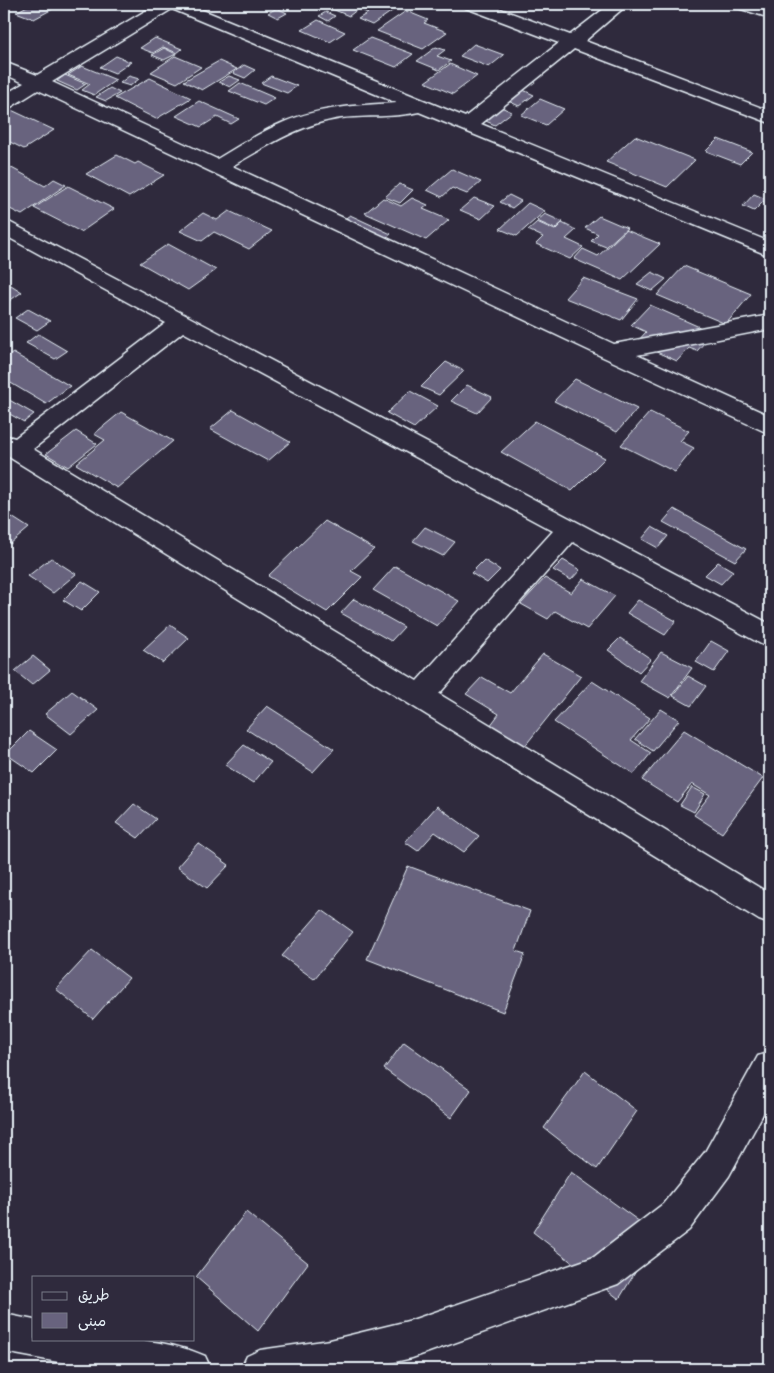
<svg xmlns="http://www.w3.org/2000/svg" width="774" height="1373" viewBox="0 0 774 1373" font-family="Dekko,'Playpen Sans Arabic',sans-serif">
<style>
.building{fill:#68637e;stroke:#e8f1f8}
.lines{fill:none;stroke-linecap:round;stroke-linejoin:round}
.minor-casing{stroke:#e8f1f8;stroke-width:3}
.minor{fill:#2f2a3d;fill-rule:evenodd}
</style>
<rect width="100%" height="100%" fill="#2f2a3d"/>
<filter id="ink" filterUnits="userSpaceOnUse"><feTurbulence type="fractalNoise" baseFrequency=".02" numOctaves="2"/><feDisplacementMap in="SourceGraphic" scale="10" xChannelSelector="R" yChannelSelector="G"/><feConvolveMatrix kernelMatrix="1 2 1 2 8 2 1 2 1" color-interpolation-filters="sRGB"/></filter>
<g filter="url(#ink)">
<!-- building -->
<g class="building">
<path d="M 31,4 L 62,4 L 34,19 L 16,12 Z"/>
<path d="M 339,4 L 390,4 L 398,7 L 372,25 L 358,19 L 368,13 L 358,9 L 349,16 L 332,9 Z"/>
<path d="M 277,8 L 287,13 L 278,18 L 268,13 Z"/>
<path d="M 406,11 L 428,20 L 424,23 L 447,32 L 423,49 L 377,31 Z"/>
<path d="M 326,12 L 335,16 L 328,21 L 319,16 Z"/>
<path d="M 318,20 L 345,32 L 330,42 L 302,30 Z"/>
<path d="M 155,38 L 182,49 L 177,53 L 163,47 L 153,53 L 140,48 Z"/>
<path d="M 370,38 L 413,54 L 396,67 L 353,50 Z"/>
<path d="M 474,44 L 504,55 L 489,67 L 460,56 Z"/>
<path d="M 436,47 L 445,50 L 437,56 L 451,61 L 439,70 L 417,61 Z"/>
<path d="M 164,48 L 176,54 L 164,60 L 152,55 Z"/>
<path d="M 116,56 L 131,62 L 115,73 L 100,67 Z"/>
<path d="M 175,56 L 201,67 L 177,83 L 151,72 Z"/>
<path d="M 219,61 L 237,69 L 202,90 L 184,81 Z"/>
<path d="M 450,64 L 477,76 L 453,94 L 425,82 Z"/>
<path d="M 244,65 L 255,70 L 245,78 L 233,73 Z"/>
<path d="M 82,66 L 116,80 L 94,95 L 82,90 L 90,84 L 68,75 Z"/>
<path d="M 65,75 L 86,84 L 77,90 L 57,81 Z"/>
<path d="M 129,76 L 139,79 L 130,86 L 120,83 Z"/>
<path d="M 229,76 L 240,80 L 230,87 L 219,82 Z"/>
<path d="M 271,76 L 297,86 L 287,93 L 261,83 Z"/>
<path d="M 150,78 L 191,98 L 156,119 L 115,98 Z"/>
<path d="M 240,83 L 275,98 L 264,105 L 229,91 Z"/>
<path d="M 110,88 L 120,93 L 106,101 L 96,97 Z"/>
<path d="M 521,89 L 534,95 L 519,106 L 506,100 Z"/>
<path d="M 540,99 L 564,109 L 546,125 L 521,115 Z"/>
<path d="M 199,101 L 239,119 L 231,124 L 217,117 L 201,127 L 176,116 Z"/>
<path d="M 499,106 L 512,112 L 495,125 L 481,119 Z"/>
<path d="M 5,107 L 54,130 L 24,149 L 4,139 Z"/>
<path d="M 635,136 L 695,160 L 667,187 L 606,162 Z"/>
<path d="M 718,139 L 752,152 L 740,164 L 706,151 Z"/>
<path d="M 117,155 L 135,164 L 138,162 L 164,175 L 129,197 L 86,174 Z"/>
<path d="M 6,165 L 45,186 L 54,179 L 66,185 L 22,215 L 4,206 L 4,167 Z"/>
<path d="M 452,169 L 481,182 L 467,194 L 452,188 L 442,197 L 427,190 Z"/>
<path d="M 399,184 L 413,190 L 400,203 L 385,197 Z"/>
<path d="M 68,186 L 114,209 L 81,232 L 34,208 Z"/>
<path d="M 754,194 L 766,199 L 754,211 L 743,206 Z"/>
<path d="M 509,195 L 521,201 L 512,208 L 500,202 Z"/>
<path d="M 383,198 L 401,206 L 412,198 L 428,205 L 423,209 L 449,220 L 426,240 L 365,213 Z"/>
<path d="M 474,198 L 495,206 L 481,219 L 460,210 Z"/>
<path d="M 528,203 L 545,211 L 517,236 L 500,229 Z"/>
<path d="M 229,211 L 272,231 L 249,249 L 214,232 L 202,241 L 180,231 L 203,213 L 217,220 Z"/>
<path d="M 545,214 L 563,222 L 555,229 L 537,221 Z"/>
<path d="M 350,215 L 391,234 L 380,242 L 339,223 Z"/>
<path d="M 599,216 L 627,228 L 606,247 L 591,241 L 598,234 L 585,228 Z"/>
<path d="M 537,222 L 555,230 L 562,223 L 576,230 L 566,239 L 583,247 L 570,259 L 536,244 L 543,237 L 528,230 Z"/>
<path d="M 626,230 L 660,244 L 622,280 L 574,259 L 583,249 L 598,256 Z"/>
<path d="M 168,244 L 216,270 L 188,290 L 140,263 Z"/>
<path d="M 684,266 L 751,294 L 726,324 L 657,295 Z"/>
<path d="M 652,272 L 666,279 L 652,291 L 637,284 Z"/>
<path d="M 583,278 L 638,299 L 621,320 L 565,298 Z"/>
<path d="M 11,285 L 22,292 L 9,301 L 4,297 L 4,290 Z"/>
<path d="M 650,305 L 713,333 L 697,351 L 689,348 L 677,361 L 636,343 L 646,332 L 631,325 Z"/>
<path d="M 28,309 L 50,321 L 37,330 L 15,318 Z"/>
<path d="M 38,334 L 67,351 L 55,359 L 26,343 Z"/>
<path d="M 13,353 L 70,386 L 46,404 L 4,379 L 4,359 Z"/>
<path d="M 446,362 L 464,371 L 439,395 L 421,387 Z"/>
<path d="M 575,379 L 637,409 L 617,432 L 554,401 Z"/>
<path d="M 467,385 L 492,397 L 477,413 L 451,401 Z"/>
<path d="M 410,391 L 438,406 L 414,428 L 387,413 Z"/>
<path d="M 4,397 L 34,414 L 24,422 L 4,411 Z"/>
<path d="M 233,410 L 290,442 L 268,461 L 210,429 Z"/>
<path d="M 121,412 L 173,441 L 117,488 L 76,464 L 105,440 L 94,434 Z"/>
<path d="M 650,412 L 689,431 L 680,441 L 694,448 L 675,472 L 621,445 Z"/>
<path d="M 535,421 L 605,458 L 572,491 L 501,452 Z"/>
<path d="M 76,431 L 97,444 L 68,467 L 46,454 Z"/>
<path d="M 674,509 L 746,549 L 735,561 L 663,522 Z"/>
<path d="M 4,512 L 29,528 L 10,544 L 4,539 Z"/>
<path d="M 325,521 L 374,549 L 351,571 L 362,577 L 327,612 L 268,576 Z"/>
<path d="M 425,527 L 455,542 L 443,556 L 413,541 Z"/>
<path d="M 652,527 L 668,536 L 658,548 L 642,539 Z"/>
<path d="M 51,558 L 76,574 L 53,593 L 28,576 Z"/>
<path d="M 484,560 L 500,570 L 487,583 L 471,573 Z"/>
<path d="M 563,560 L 580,570 L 571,580 L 553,570 Z"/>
<path d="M 718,562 L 733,571 L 721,584 L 705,575 Z"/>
<path d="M 395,566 L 459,601 L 437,626 L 373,590 Z"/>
<path d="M 545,578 L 571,593 L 583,579 L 615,596 L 587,629 L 555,611 L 548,619 L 521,604 Z"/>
<path d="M 82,581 L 100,592 L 81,611 L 63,600 Z"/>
<path d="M 354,599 L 404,627 L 391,641 L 341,613 Z"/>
<path d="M 638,600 L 676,621 L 665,635 L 627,613 Z"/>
<path d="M 170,625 L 189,638 L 163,663 L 143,650 Z"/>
<path d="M 620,638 L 651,659 L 639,672 L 608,650 Z"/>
<path d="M 711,641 L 729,651 L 714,672 L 696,662 Z"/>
<path d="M 661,652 L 692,668 L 670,698 L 639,681 Z"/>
<path d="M 543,654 L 581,676 L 524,747 L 490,726 L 499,714 L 466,694 L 482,677 L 510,693 Z"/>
<path d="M 33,656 L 50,670 L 32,685 L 15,671 Z"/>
<path d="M 688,676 L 706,686 L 691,706 L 673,696 Z"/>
<path d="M 592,681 L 650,718 L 631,740 L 651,753 L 634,774 L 554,722 Z"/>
<path d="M 72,691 L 98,710 L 71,734 L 45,714 Z"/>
<path d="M 267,706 L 334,749 L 313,772 L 246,729 Z"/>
<path d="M 661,709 L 679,720 L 653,751 L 635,739 Z"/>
<path d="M 684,730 L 763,778 L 722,833 L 694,815 L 710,795 L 692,784 L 677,802 L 642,780 Z"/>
<path d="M 29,731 L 57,750 L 34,773 L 6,754 Z"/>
<path d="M 244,745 L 271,762 L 253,783 L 225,765 Z"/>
<path d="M 692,787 L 705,794 L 694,812 L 680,805 Z"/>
<path d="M 134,804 L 156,819 L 138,838 L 116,823 Z"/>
<path d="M 437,806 L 479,836 L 464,852 L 435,832 L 418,851 L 405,842 Z"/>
<path d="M 198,843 L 229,865 L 207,888 L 177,867 Z"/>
<path d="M 408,866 L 530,911 L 516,951 L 525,954 L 503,1012 L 367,959 Z"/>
<path d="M 322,910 L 353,932 L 314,979 L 282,956 Z"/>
<path d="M 92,950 L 129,978 L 93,1019 L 56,989 Z"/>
<path d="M 404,1042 L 471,1090 L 451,1118 L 384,1069 Z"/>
<path d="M 585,1071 L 637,1111 L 597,1169 L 544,1128 Z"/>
<path d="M 571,1172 L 658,1235 L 619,1299 L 533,1232 Z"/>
<path d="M 246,1212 L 308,1263 L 258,1331 L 196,1277 Z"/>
</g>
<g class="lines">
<defs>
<g id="minor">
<path d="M 157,4 L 188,4 L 465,117 L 559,43 L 466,8 L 464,4 L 487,4 L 570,35 L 610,4 L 628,4 L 585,41 L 770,111 L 770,123 L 574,49 L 481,124 L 770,242 L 770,256 L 419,112 C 394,118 367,115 341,118 C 300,124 267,146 232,166 L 614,344 L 770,315 L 770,329 L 637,355 L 770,416 L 770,434 L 603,357 L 38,90 L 11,107 L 4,109 L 4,95 L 24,83 L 4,74 L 4,62 L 37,75 ZM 172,9 L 397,103 C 358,105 320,107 284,122 C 260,132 239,146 217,159 L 52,82 Z"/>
<path d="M 735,4 L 760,4 L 770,7 L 770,18 L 738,8 Z"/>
<path d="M 4,221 L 11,223 L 770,624 L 770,647 L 761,644 L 573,542 L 439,694 L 770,894 L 770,924 L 759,920 L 4,454 L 4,435 L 15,438 L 166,323 L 4,235 ZM 183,332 L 553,531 L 417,681 L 33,449 Z"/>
<path d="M 770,1052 L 770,1101 L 729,1176 L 689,1230 L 618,1284 L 412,1358 L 365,1369 L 241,1369 L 247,1356 L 260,1350 L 330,1340 L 412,1320 L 594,1257 L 663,1204 L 705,1152 L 758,1056 Z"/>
<path d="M 4,1314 L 34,1320 L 34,1339 C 91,1339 152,1333 205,1356 L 211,1369 L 96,1369 L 4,1352 Z"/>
</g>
</defs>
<!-- minor casing -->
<use href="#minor" class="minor-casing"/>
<!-- minor -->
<use href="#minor" class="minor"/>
</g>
</g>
<!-- margin -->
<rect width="774" height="1373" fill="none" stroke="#2f2a3d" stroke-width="20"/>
<rect x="10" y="10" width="754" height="1353" fill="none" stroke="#e8f1f8" stroke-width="2" filter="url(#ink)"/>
<!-- legend -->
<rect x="32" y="1276" width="162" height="65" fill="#2f2a3d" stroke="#797a88"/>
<rect x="42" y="1292" width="25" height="8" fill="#2f2a3d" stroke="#797a88"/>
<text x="78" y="1300" font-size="15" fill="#e8f1f8">طريق</text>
<rect x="42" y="1313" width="25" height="15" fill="#68637e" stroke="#797a88"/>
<text x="78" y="1326" font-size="15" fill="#e8f1f8">مبنى</text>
</svg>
